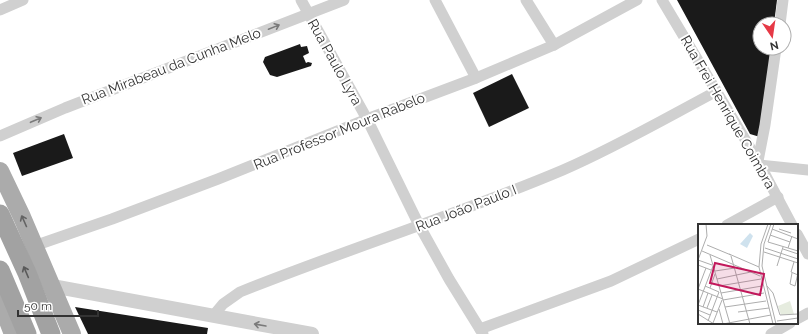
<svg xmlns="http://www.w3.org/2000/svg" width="808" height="334" viewBox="0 0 808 334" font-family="Raleway,sans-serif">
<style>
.building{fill:#1a1a1a}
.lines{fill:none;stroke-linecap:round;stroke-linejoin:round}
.minor{stroke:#d0d0d0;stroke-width:11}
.tertiary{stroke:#d0d0d0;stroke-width:14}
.primary{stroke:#ababab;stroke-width:18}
.trunk{stroke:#a2a2a2;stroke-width:19}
.oneway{stroke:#7a7a7a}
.oneway2{stroke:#636363}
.oneway3{stroke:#5a5a5a}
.labels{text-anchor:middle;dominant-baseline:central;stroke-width:4;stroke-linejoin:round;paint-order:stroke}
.street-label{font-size:14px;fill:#333;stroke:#fff}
.inset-road{fill:none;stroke:#adadad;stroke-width:1}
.view{fill:#c2185b;fill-opacity:0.15;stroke:#c2185b;stroke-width:2}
.inset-edge{fill:none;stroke:#333;stroke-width:2}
</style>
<rect width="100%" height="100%" fill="#fff"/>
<!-- building -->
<g class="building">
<path d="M 677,0 L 777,0 L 774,24 L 760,24 L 760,48 L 771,48 L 760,137 L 750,134 Z"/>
<path d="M 300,44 L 301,47 L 307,46 L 309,53 L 303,56 L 306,63 L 308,62 L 312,63 L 311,66 L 277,77 L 270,75 L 263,62 L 265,57 Z"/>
<path d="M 512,74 L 529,108 L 489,127 L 473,93 Z"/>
<path d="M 64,134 L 73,158 L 22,176 L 13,153 Z"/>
<path d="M 75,307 L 208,328 L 207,334 L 88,334 Z"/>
</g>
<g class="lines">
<!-- minor -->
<g class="minor">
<path d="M 301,0 L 367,119 L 419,225 L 449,279 L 483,334"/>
<path d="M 435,0 L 476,78"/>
<path d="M 526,0 L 554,45"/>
<path d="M 662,0 L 758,161 L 792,225"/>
<path d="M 0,10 L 23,0"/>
<path d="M 780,24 L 783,0"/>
<path d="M 0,136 L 65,108 L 344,0"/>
<path d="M 758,161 L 765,125 L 776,48"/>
<path d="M 760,165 L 808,170"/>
<path d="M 727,225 L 778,197"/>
<path d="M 797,234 L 808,254"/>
<path d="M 34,246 L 112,219 L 218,179 L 367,119 L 476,78 L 554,45 L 637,0"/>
<path d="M 213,316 L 223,304 L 240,292 C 347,249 457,215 563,170 C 616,147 666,118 717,91"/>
<path d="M 797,319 L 808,313"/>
<path d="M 480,329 L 611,281 L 699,239"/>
<path d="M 771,334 L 790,323"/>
</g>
<!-- tertiary -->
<path class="tertiary" d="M 52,286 L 312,334"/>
<!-- primary -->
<g class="primary">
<path d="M 0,171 L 22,217 L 72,334"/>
<path d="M 0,301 L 13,334"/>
</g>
<!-- trunk -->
<g class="trunk">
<path d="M 0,214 L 27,273 L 51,334"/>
<path d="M 0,270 L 27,334"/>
</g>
</g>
<!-- one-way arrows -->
<defs><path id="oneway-shaft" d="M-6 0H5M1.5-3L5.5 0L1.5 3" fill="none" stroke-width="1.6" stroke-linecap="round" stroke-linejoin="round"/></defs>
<g class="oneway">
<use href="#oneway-shaft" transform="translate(274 27) rotate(-22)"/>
<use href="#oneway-shaft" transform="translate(36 120) rotate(-23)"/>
<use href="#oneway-shaft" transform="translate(260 325) rotate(-170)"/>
</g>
<use class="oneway2" href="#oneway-shaft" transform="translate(24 221) rotate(-114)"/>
<use class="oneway3" href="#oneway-shaft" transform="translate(26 272) rotate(-113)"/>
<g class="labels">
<!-- street labels -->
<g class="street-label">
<text transform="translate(335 62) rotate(61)">Rua Paulo Lyra</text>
<text transform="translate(171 66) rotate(-21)">Rua Mirabeau da Cunha Melo</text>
<text transform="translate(728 112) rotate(60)">Rua Frei Henrique Coimbra</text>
<text transform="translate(339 131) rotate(-22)">Rua Professor Moura Rabelo</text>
<text transform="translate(466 208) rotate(-21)">Rua João Paulo I</text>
</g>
</g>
<!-- overview -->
<g transform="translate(698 224)">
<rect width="100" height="100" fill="#fff"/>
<path d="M 92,77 L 96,90 L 83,91 L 80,82 Z" fill="#e6ecdf"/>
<path d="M 52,9 L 55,12 L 49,24 L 42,20 Z" fill="#cfe2ee"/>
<path class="inset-road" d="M 70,0 L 63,20 L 61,43 L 75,100M 73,0 L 66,20 L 64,42 L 78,100M 76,0 L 70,18 L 100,27M 74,5 L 100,15M 81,5 L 93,9M 72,11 L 92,18M 9,21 L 33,31M 67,24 L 100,35M 90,24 L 94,12M 85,25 L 100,30M 4,27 L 62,52M 66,28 L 100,39M 31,30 L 61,43M 12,31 L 32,100M 33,32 L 52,100M 0,36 L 14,41M 0,36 L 9,12 L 8,0M 96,38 L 93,48 L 100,51M 0,41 L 13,46M 79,42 L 85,23M 8,44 L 0,65 L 25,75M 17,47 L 37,44M 94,49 L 92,60 L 97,62 L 100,49M 19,55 L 53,48M 7,62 L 21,68M 21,62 L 63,55M 69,62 L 75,69 L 82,91 L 100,90M 12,64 L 17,50M 23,69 L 64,62M 25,76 L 66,69M 0,81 L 15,42M 0,81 L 19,88M 5,83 L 10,69M 27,83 L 68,77M 9,84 L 14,71M 21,85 L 25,100M 0,86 L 12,91M 40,88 L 71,84M 0,90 L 16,100M 10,97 L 21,68M 79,97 L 100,94M 15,99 L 24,76M 25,100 L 73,91"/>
<path class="view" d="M 17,39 L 66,50 L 62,71 L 12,59 Z"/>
<rect width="100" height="100" class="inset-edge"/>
</g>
<!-- north arrow -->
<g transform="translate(772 36) rotate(167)"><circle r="19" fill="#ffffff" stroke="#adadad"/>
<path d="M0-3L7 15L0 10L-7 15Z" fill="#e63946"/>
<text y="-6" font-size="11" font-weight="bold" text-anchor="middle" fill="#333333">N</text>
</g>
<!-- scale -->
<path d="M18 310v6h80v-6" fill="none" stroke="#333333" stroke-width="2"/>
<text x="24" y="310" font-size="12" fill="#333333" stroke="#ffffff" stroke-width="3" paint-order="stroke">50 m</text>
</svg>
